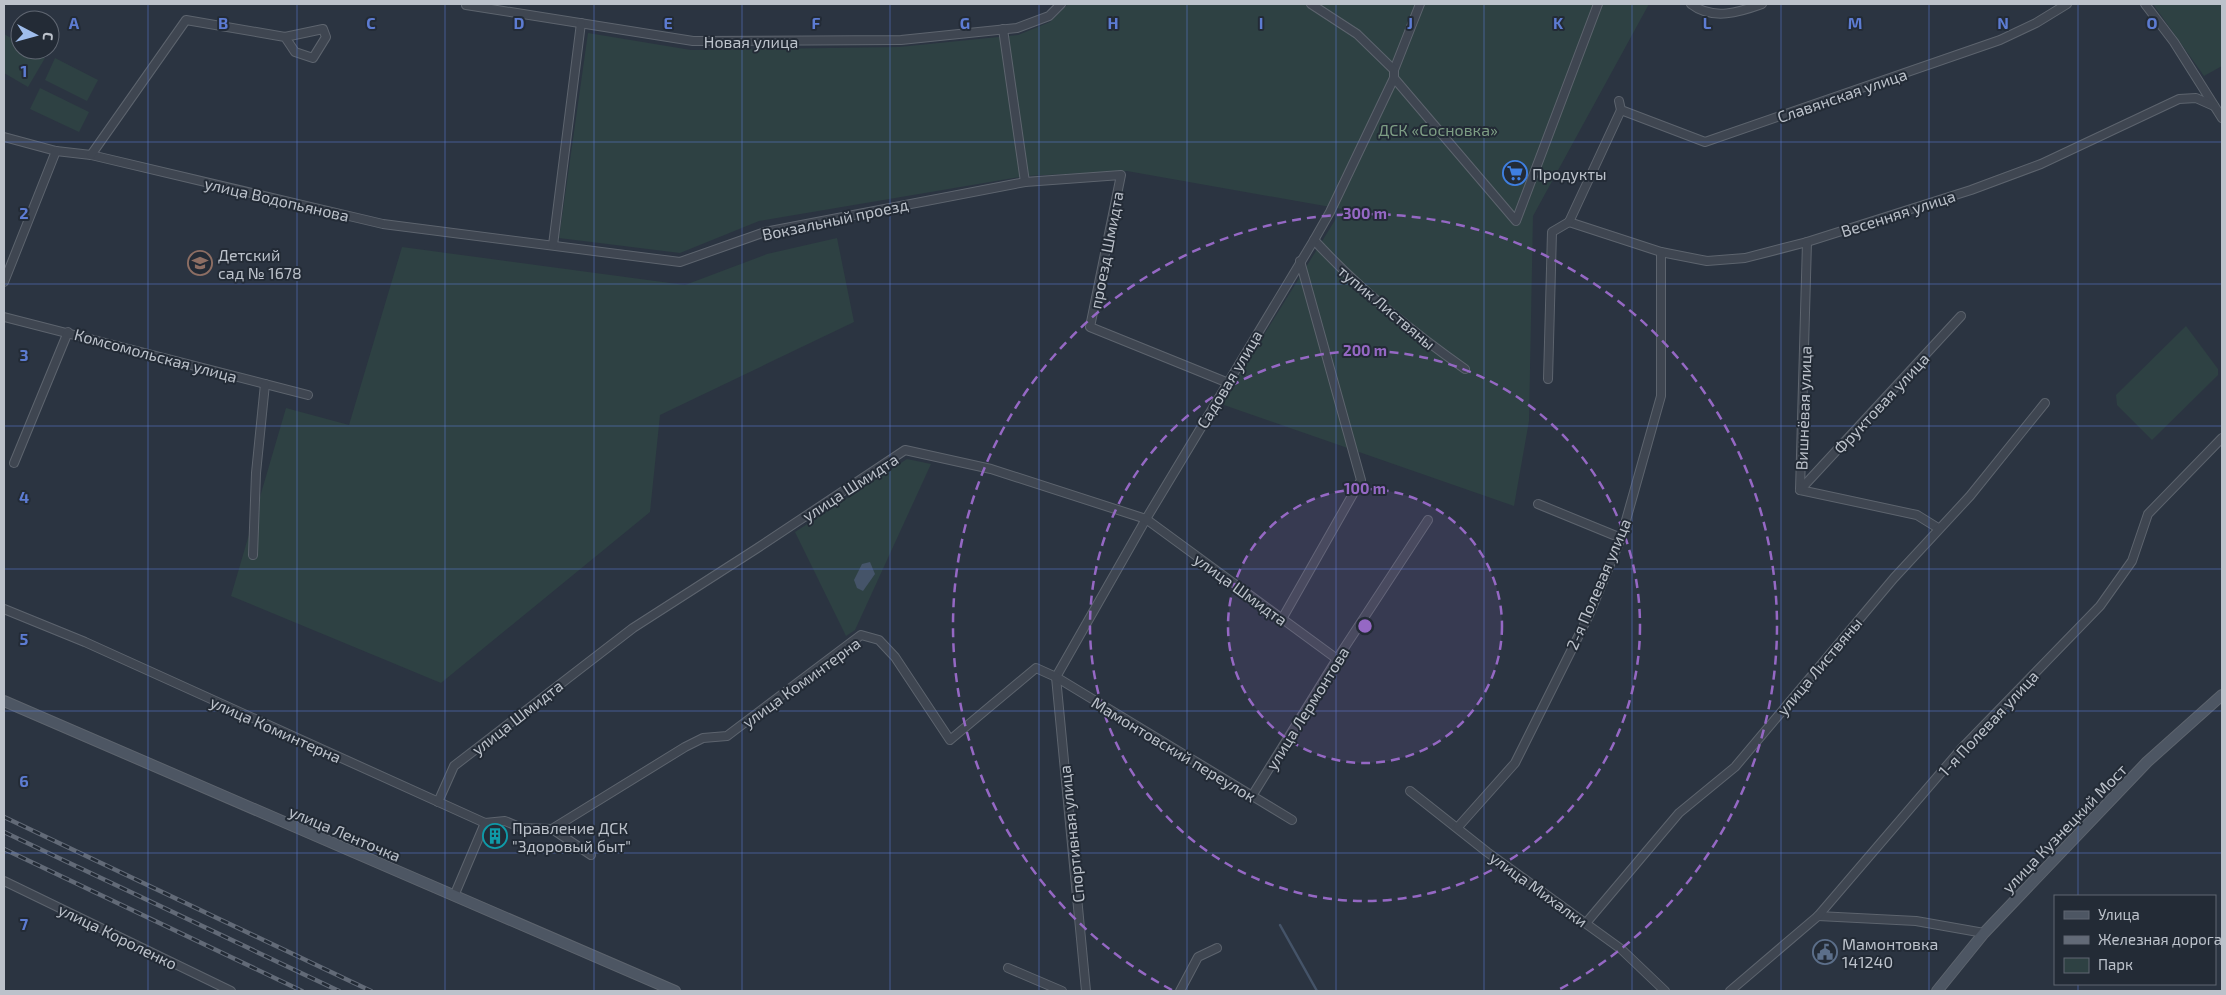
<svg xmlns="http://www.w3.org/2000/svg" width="2226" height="995" viewBox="0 0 2226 995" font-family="'Exo 2',sans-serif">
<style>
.green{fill:#2e4143}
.water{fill:#455469}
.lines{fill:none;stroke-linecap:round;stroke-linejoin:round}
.stream{stroke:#455469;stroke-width:2.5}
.street-casing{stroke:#5d646e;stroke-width:10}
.secondary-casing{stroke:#5d646e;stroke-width:12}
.street{stroke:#3f4651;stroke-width:8}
.secondary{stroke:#4d5663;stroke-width:10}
.rail-casing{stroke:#626a77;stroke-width:4.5}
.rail{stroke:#232b36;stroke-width:2.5;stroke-dasharray:8;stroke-linecap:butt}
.grid{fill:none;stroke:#5d7cd3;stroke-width:1;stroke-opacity:0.55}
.ring{fill:none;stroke:#9568c4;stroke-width:2.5;stroke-dasharray:9 6}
.labels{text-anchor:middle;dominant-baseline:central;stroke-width:4;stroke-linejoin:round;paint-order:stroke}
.street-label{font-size:16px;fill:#bcc2cb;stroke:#232b36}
.park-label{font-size:16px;fill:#7d9d84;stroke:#232b36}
.poi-label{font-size:16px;fill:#bcc2cb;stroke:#232b36;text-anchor:start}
.grid-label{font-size:16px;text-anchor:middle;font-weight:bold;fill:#5d7cd3;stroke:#232b36;stroke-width:4;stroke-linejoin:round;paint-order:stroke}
.centre{fill:#9568c4;stroke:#232b36;stroke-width:2.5}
.ring-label{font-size:15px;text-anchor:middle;font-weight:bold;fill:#9568c4;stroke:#232b36;stroke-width:4;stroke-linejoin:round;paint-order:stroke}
</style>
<rect width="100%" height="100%" fill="#2b3441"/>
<!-- green -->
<g class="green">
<path d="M 1068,4 L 1649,4 L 1533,216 L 1529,421 L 1514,506 L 1221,404 L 1342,209 L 1127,171 L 1026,176 L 759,221 L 680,253 L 559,238 L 588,33 L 691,50 L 899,47 L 1018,35 L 1050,22 Z"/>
<path d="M 2153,4 L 2222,4 L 2222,66 L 2204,76 Z"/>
<path d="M 4,34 L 20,43 L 20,50 L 32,50 L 45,58 L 28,87 L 4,73 Z"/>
<path d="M 55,58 L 98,80 L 87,101 L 45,80 Z"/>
<path d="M 40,88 L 89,112 L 79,132 L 30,109 Z"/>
<path d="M 837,238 L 854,322 L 660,415 L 650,512 L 441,683 L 231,596 L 286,408 L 349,425 L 402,247 L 685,285 L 767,254 Z"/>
<path d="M 2186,326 L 2218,369 L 2218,375 L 2152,440 L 2117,405 L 2116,395 Z"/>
<path d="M 907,459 L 931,464 L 855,630 L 846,636 L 795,532 Z"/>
</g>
<!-- water -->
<path class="water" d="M 870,562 L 875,574 L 863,591 L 857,588 L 854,580 L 862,564 Z"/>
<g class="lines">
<!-- stream -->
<path class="stream" d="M 1280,925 L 1317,991"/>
<defs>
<g id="street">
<path d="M 466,4 L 466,5 L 693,41 L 901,40 L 1017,28 L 1049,16 L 1061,4"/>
<path d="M 1691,4 C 1713,21 1740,12 1762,4"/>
<path d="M 2145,4 L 2174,42 L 2222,118"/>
<path d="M 1003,29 L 1025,182"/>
<path d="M 1394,70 L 1420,4"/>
<path d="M 1394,78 L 1516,221 L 1598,4"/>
<path d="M 1619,101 L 1621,110 L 1705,142 L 2000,40 L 2036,23 L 2067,4"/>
<path d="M 4,137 L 56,151 L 91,155 L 383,224 L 680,262 L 765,232 L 1025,182 L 1121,175 L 1090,327 L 1226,382"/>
<path d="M 91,155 L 186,20 L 285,37 L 295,52 L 313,58 L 326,37 L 323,29 L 285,37"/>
<path d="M 1569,222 L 1661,252 L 1707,261 L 1745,258 L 1807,242 L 1971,190 L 2041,164 L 2179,99 L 2196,98 L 2214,106"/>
<path d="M 1569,222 L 1621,110"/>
<path d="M 1314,240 C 1359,289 1411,331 1465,369"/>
<path d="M 1807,242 L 1800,490 L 1917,515 L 1938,528"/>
<path d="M 553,245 L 581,23"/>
<path d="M 4,282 L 56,151"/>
<path d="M 4,317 L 308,395"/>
<path d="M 1548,379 L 1552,232 L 1569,222"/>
<path d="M 14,463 L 68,332"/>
<path d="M 1800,490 L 1961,316"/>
<path d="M 1538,504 L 1621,538"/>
<path d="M 253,555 L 256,473 L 265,384"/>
<path d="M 4,609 L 85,642 L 485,823 L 505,821 L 522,828 L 552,829 L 591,855"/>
<path d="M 1282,619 L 1361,480 L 1300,261"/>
<path d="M 1056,677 L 1146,519 L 1314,240 L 1330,212 L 1394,78 L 1394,70 L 1357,34 L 1311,4"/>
<path d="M 1056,677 L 1086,991"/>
<path d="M 1410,791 L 1487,852 L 1621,949 L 1665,991"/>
<path d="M 1252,796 L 1337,659 L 1428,520"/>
<path d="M 438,802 L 454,766 L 633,628 L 756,549 L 905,450 L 991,469 L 1146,519 L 1337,659"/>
<path d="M 1458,827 L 1515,763 L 1589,615 L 1621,538 L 1661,396 L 1661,252"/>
<path d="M 552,829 L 685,747 L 703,738 L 727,736 L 861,635 L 879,640 L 895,657 L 950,740 L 1036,668 L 1056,677 L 1292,820"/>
<path d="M 4,881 L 231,991"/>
<path d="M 454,896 L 485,823"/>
<path d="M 1818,916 L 1916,921 L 1984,933"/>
<path d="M 1586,923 L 1679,813 L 1735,767 L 1894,578 L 1970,496 L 2045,403"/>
<path d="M 1008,968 L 1062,991"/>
<path d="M 1180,991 L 1198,957 L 1217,948"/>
<path d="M 1730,991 L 1818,916 L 1962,748 L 2100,606 L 2132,561 L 2148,514 L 2222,438"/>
</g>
<g id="secondary">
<path d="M 4,701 L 675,991"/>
<path d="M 1937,991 L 1984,933 L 2147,762 L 2222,695"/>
</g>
</defs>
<!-- street casing -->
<use href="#street" class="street-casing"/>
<!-- secondary casing -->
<use href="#secondary" class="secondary-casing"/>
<!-- street -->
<use href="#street" class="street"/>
<!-- secondary -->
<use href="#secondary" class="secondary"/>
<defs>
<g id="rail">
<path d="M 4,817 L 371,991"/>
<path d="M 4,832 L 339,991"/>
<path d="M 4,849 L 302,991"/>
</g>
</defs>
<!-- rail casing -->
<use href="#rail" class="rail-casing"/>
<!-- rail -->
<use href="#rail" class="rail"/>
</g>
<!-- grid -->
<path class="grid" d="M 148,4 L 148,991M 297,4 L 297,991M 445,4 L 445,991M 594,4 L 594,991M 742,4 L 742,991M 890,4 L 890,991M 1039,4 L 1039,991M 1187,4 L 1187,991M 1336,4 L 1336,991M 1484,4 L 1484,991M 1632,4 L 1632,991M 1781,4 L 1781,991M 1929,4 L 1929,991M 2078,4 L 2078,896M 4,142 L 2222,142M 4,284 L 2222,284M 4,426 L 2222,426M 4,569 L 2222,569M 4,711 L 2222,711M 4,853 L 2222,853M 2078,984 L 2078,991"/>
<!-- distance rings -->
<circle cx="1365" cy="626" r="137" fill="#9568c4" fill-opacity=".12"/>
<g class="ring">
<circle cx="1365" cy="626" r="137"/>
<circle cx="1365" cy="626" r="275"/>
<path d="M1172 990A412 412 0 1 1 1558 990"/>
</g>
<!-- icons -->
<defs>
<symbol id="supermarket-ring" viewBox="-11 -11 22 22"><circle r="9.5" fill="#232b36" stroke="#3f7fe0" stroke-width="1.5"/><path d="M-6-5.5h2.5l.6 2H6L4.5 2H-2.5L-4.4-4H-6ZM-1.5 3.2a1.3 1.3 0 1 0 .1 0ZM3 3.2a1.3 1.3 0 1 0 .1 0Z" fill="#3f7fe0"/></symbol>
<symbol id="school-ring" viewBox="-11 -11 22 22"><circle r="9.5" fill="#232b36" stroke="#8d6e63" stroke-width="1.5"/><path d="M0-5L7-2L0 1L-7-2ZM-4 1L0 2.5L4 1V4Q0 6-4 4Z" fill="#8d6e63"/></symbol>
<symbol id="building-ring" viewBox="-11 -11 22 22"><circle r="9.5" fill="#232b36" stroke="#0f9aa8" stroke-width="1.5"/><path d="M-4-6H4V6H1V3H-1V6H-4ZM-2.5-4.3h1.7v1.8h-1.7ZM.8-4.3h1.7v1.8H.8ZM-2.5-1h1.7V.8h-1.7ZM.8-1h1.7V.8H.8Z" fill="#0f9aa8"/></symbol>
<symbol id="civic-ring" viewBox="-11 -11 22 22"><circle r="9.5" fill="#232b36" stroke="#5c6f8a" stroke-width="1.5"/><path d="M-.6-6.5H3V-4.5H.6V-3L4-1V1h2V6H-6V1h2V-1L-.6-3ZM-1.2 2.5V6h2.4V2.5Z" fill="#5c6f8a"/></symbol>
</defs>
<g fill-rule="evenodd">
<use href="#supermarket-ring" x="1501" y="159" width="28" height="28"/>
<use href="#school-ring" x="186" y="249" width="28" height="28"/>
<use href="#building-ring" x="481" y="822" width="28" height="28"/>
<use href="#civic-ring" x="1811" y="938" width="28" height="28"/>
</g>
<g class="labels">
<!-- street labels -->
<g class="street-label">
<text x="751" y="41">Новая улица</text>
<text transform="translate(1842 95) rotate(-19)">Славянская улица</text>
<text transform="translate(277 199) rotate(13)">улица Водопьянова</text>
<text transform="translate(1898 213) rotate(-18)">Весенняя улица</text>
<text transform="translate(835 219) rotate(-12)">Вокзальный проезд</text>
<text transform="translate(1106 250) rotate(-79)">проезд Шмидта</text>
<text transform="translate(1387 307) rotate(40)">тупик Листвяны</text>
<text transform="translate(156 355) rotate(15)">Комсомольская улица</text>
<text transform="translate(1229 379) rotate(-59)">Садовая улица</text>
<text transform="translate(1881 403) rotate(-47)">Фруктовая улица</text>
<text transform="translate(1803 408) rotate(-88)">Вишнёвая улица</text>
<text transform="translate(850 487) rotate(-33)">улица Шмидта</text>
<text transform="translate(1598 584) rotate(-67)">2-я Полевая улица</text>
<text transform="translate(1241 589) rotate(36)">улица Шмидта</text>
<text transform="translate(1819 666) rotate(-50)">улица Листвяны</text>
<text transform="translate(801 682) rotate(-36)">улица Коминтерна</text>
<text transform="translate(1307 708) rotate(-58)">улица Лермонтова</text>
<text transform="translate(517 717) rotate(-38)">улица Шмидта</text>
<text transform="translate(1988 723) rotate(-47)">1-я Полевая улица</text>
<text transform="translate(276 729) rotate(24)">улица Коминтерна</text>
<text transform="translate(1174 749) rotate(31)">Мамонтовский переулок</text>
<text transform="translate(2064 828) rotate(-46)">улица Кузнецкий Мост</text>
<text transform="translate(345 833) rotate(23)">улица Ленточка</text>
<text transform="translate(1071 834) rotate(-96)">Спортивная улица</text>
<text transform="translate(1539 889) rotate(36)">улица Михалки</text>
<text transform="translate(118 936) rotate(26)">улица Короленко</text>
</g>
<!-- park labels -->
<g class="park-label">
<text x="1438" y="129">ДСК «Сосновка»</text>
</g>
<!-- poi labels -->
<g class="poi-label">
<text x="1532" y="173">Продукты</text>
<text x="218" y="254">Детский<tspan x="218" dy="18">сад № 1678</tspan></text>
<text x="512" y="827">Правление ДСК<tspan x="512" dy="18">"Здоровый быт"</tspan></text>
<text x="1842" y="943">Мамонтовка<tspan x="1842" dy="18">141240</tspan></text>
</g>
</g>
<g class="grid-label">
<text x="74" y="29">A</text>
<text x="223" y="29">B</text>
<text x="371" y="29">C</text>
<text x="519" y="29">D</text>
<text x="668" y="29">E</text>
<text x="816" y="29">F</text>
<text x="965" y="29">G</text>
<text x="1113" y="29">H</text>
<text x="1261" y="29">I</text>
<text x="1410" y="29">J</text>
<text x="1558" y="29">K</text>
<text x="1707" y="29">L</text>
<text x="1855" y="29">M</text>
<text x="2003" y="29">N</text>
<text x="2152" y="29">O</text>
<text x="24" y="77">1</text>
<text x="24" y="219">2</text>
<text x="24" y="361">3</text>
<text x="24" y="503">4</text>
<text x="24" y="645">5</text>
<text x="24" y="787">6</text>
<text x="24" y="930">7</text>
</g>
<circle cx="1365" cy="626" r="8" class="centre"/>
<g class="ring-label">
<text x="1365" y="219">300 m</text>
<text x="1365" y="356">200 m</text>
<text x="1365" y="494">100 m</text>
</g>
<!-- border -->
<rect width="2226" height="995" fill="none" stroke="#bcc2cb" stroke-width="10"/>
<!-- legend -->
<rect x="2054" y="895" width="162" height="90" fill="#232b36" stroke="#606772"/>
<rect x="2064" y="911" width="25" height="8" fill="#4d5663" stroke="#606772"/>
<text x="2098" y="920" font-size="15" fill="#bcc2cb">Улица</text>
<rect x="2064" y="936" width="25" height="8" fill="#626a77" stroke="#606772"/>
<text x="2098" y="945" font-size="15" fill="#bcc2cb">Железная дорога</text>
<rect x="2064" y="958" width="25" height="15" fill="#2e4143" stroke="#606772"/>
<text x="2098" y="970" font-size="15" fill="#bcc2cb">Парк</text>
<!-- north arrow -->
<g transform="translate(35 35) rotate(96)"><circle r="24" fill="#232b36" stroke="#606772"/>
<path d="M0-4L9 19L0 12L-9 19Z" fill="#9fbdec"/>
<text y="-8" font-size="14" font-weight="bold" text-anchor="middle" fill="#bcc2cb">С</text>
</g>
</svg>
